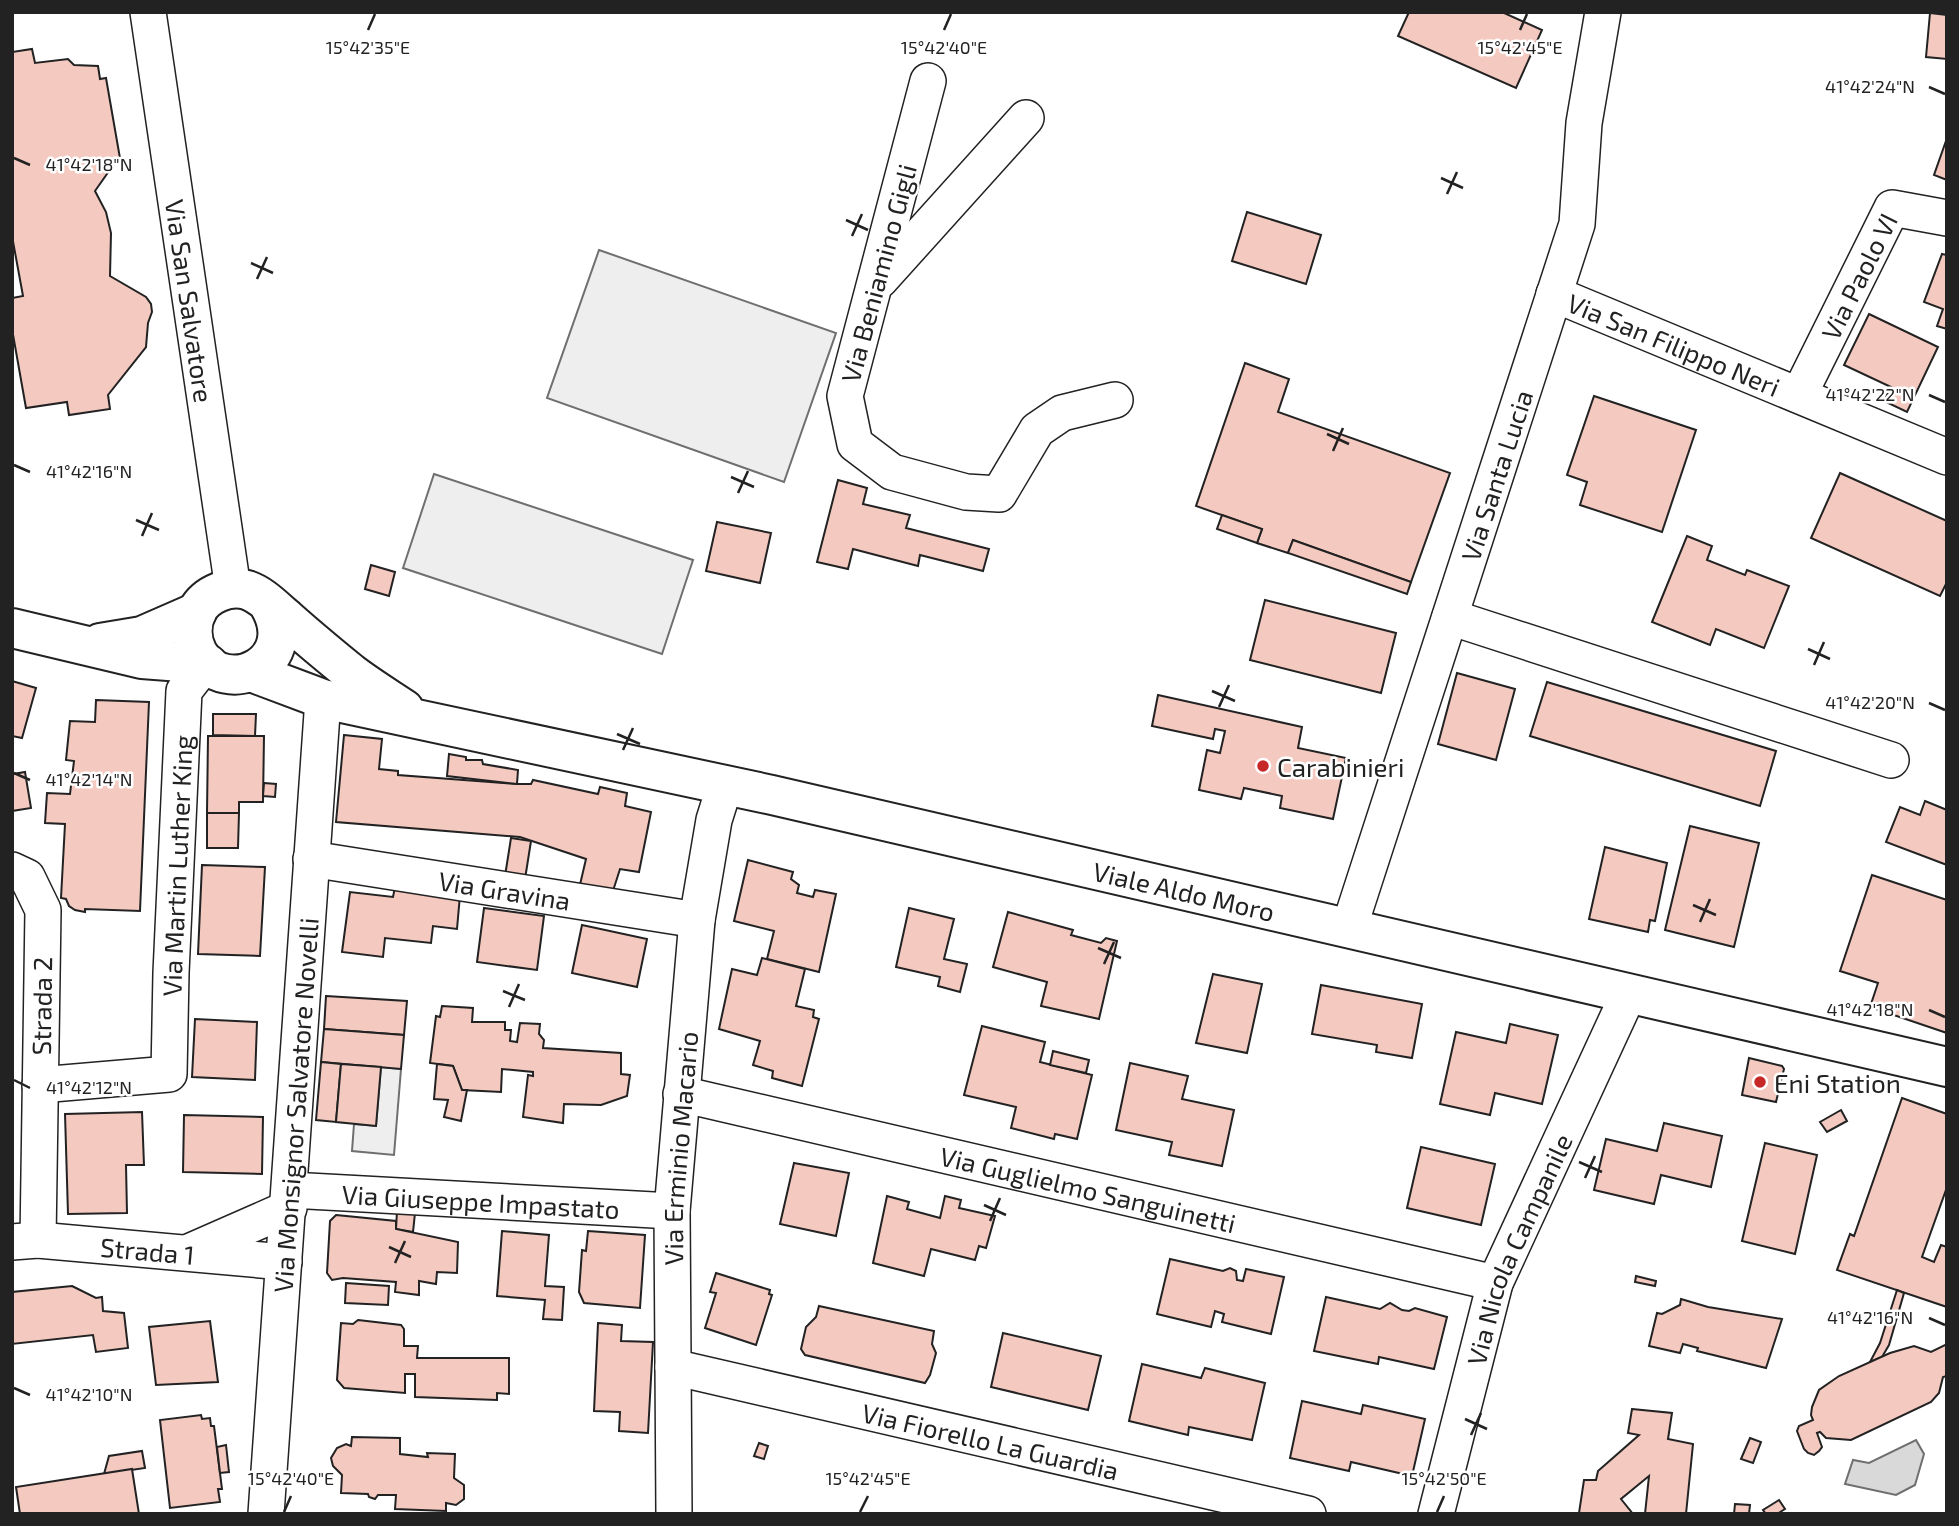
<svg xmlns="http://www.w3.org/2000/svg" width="1959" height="1526" viewBox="0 0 1959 1526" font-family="'Exo 2',sans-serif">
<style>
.green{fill:#eee;stroke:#6f6f6f;stroke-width:2}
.water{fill:#d9d9d9;stroke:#6f6f6f;stroke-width:2}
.building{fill:#f3c9c0;stroke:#222;stroke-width:2}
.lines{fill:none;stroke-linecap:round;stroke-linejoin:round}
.minor-casing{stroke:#222;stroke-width:38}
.major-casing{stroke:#222;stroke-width:42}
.minor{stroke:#fff;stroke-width:35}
.major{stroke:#fff;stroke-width:38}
.ticks{fill:none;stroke:#222;stroke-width:2.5}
.poi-dot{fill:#c62828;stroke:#fff;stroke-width:2.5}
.labels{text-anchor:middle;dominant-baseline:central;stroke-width:5;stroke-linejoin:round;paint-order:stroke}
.street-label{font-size:26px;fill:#222;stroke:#fff}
.poi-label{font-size:26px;fill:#222;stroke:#fff;text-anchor:start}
.ticks-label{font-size:18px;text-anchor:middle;fill:#222;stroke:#fff;stroke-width:5;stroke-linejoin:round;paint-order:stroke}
</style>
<rect width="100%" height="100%" fill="#fff"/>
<!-- green -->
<g class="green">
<path d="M 599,250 L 836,333 L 784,482 L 547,398 Z"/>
<path d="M 434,474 L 693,560 L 662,654 L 403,568 Z"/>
<path d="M 381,1067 L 401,1069 L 394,1155 L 352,1151 L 354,1124 L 376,1126 Z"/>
</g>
<!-- water -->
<path class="water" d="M 1916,1440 L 1924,1454 L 1915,1485 L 1896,1495 L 1845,1484 L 1853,1460 L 1869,1463 Z"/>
<!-- building -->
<g class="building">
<path d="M 1409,12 L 1502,12 L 1542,30 L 1516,88 L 1398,36 Z"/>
<path d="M 1930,13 L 1947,15 L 1947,59 L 1926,57 Z"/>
<path d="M 32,49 L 35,63 L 68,59 L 74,65 L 98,66 L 100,79 L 106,78 L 121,164 L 114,164 L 95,191 L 106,212 L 111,233 L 110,276 L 146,297 L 151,304 L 152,312 L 148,323 L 146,347 L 108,395 L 110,409 L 69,415 L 67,402 L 26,408 L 12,329 L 12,298 L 23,296 L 12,236 L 12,52 Z"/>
<path d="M 1947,138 L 1947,180 L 1934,175 Z"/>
<path d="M 1247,212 L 1321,235 L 1306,284 L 1232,261 Z"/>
<path d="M 1942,254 L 1947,255 L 1947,329 L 1937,326 L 1943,309 L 1924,302 Z"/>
<path d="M 1869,314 L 1938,347 L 1907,412 L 1884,401 L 1891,387 L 1844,365 Z"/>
<path d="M 1245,363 L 1289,379 L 1278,412 L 1450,473 L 1411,582 L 1293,540 L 1288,553 L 1257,543 L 1262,529 L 1196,506 Z"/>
<path d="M 1594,396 L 1696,430 L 1662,532 L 1580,505 L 1587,482 L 1567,475 Z"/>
<path d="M 1840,473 L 1947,521 L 1947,582 L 1940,596 L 1811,538 Z"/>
<path d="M 838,480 L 867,488 L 863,504 L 910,515 L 906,528 L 989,549 L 983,571 L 920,555 L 918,566 L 853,549 L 848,569 L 817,562 Z"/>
<path d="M 1222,515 L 1262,529 L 1257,543 L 1217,529 Z"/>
<path d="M 717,522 L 771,533 L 760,583 L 706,571 Z"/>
<path d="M 1687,536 L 1712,546 L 1707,560 L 1745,575 L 1747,570 L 1789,586 L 1764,648 L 1716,629 L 1710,645 L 1652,622 Z"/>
<path d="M 1293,540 L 1411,582 L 1407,594 L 1288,553 Z"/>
<path d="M 371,565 L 395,572 L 389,596 L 365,589 Z"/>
<path d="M 1265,600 L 1396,633 L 1381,693 L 1250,660 Z"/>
<path d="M 1457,673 L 1515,689 L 1496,760 L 1438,744 Z"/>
<path d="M 12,681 L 36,688 L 22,738 L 12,736 Z"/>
<path d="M 1547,682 L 1776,751 L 1760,806 L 1530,736 Z"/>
<path d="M 1158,695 L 1302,727 L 1298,748 L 1346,758 L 1333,819 L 1280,808 L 1282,796 L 1244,788 L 1241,799 L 1199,790 L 1207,750 L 1220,753 L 1225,731 L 1215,729 L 1213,739 L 1152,726 Z"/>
<path d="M 96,700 L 149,702 L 140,911 L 85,909 L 85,912 L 75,910 L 69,906 L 66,899 L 61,898 L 65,824 L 45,823 L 47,793 L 70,794 L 74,761 L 66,760 L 70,721 L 95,722 Z"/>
<path d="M 213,714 L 256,714 L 255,736 L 213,735 Z"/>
<path d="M 344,735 L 382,739 L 379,769 L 398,771 L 398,775 L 517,784 L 531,784 L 533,780 L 598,794 L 600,787 L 627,793 L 625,806 L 651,812 L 639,872 L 620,869 L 612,894 L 579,889 L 586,859 L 520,837 L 336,822 Z"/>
<path d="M 208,736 L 264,736 L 263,802 L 239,802 L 239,813 L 207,813 Z"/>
<path d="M 449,754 L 466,757 L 466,760 L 482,760 L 483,764 L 518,770 L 517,784 L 447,776 Z"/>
<path d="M 12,771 L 13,774 L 25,772 L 31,808 L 12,811 Z"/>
<path d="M 264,783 L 276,784 L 275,797 L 263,796 Z"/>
<path d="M 1925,801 L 1947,810 L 1947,865 L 1886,842 L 1900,807 L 1920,815 Z"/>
<path d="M 207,813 L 239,813 L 238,848 L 207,848 Z"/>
<path d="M 1690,826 L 1759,843 L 1734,947 L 1665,930 Z"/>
<path d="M 511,838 L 531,841 L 525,879 L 505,876 Z"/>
<path d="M 1605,847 L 1667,863 L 1655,921 L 1650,920 L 1648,932 L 1589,919 Z"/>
<path d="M 748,860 L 793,872 L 791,879 L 799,885 L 797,893 L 813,897 L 815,890 L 836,894 L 819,972 L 767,959 L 774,931 L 734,921 Z"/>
<path d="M 202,865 L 265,867 L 260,956 L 198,954 Z"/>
<path d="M 1872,875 L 1947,900 L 1947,1033 L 1870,1007 L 1878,983 L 1840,971 Z"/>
<path d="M 395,887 L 460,895 L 457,929 L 433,926 L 431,943 L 385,938 L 383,957 L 342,952 L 350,892 L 393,897 Z"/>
<path d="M 484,908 L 544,916 L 537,970 L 477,962 Z"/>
<path d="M 909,908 L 954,919 L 944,959 L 967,964 L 960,992 L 938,986 L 940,977 L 896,967 Z"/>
<path d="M 1008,912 L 1073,930 L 1071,935 L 1101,943 L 1106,938 L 1117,941 L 1099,1019 L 1041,1006 L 1047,982 L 993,967 Z"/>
<path d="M 582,925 L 647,939 L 637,987 L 572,973 Z"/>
<path d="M 762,958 L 805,969 L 796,1006 L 814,1010 L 813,1017 L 819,1019 L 802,1086 L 772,1078 L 773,1071 L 753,1065 L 760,1041 L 719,1029 L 732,969 L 757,975 Z"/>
<path d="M 1213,974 L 1262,984 L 1247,1053 L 1196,1043 Z"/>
<path d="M 1321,985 L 1422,1004 L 1412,1058 L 1376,1052 L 1377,1045 L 1312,1034 Z"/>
<path d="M 326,996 L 407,1001 L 404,1035 L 324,1029 Z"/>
<path d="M 442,1006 L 473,1008 L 472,1022 L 505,1022 L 505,1030 L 511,1030 L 510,1041 L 517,1042 L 520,1023 L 540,1024 L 539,1034 L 544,1040 L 543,1048 L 621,1053 L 621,1074 L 630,1075 L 627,1096 L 601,1105 L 564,1104 L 563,1123 L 523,1117 L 528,1075 L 533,1076 L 533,1072 L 502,1069 L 501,1092 L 462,1090 L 453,1066 L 430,1063 L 436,1016 L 440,1017 Z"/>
<path d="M 195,1019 L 257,1022 L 255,1080 L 192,1077 Z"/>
<path d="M 1510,1024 L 1558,1035 L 1542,1104 L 1495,1093 L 1490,1115 L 1440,1104 L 1456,1032 L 1506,1043 Z"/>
<path d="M 982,1026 L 1045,1042 L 1040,1062 L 1092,1075 L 1077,1139 L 1055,1134 L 1054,1139 L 1011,1128 L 1016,1107 L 964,1095 Z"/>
<path d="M 324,1029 L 404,1035 L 401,1069 L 321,1062 Z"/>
<path d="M 1053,1051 L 1089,1060 L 1086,1073 L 1050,1065 Z"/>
<path d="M 1749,1058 L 1782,1066 L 1784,1069 L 1776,1102 L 1742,1095 Z"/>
<path d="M 321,1062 L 341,1064 L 336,1122 L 316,1120 Z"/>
<path d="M 1130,1063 L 1188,1076 L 1182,1099 L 1234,1110 L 1222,1166 L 1169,1155 L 1172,1142 L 1116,1130 Z"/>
<path d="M 341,1064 L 381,1067 L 376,1126 L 336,1122 Z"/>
<path d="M 437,1064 L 453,1066 L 462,1090 L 467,1090 L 461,1121 L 444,1117 L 448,1100 L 434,1099 Z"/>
<path d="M 1902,1098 L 1947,1114 L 1947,1187 L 1922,1257 L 1934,1262 L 1941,1245 L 1947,1247 L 1947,1307 L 1837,1270 L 1850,1234 L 1854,1236 Z"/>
<path d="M 1841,1110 L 1847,1121 L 1827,1132 L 1820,1122 Z"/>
<path d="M 142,1112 L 144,1165 L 126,1165 L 127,1213 L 68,1214 L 65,1114 Z"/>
<path d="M 184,1115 L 263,1117 L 262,1174 L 183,1172 Z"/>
<path d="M 1664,1123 L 1722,1136 L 1711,1187 L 1661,1175 L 1654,1204 L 1594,1190 L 1606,1139 L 1657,1151 Z"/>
<path d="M 1765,1143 L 1817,1155 L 1795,1254 L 1742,1241 Z"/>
<path d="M 1421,1147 L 1495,1164 L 1481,1225 L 1407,1208 Z"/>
<path d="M 794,1163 L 849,1173 L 836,1236 L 780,1224 Z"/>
<path d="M 887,1196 L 909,1202 L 907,1209 L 940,1218 L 945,1196 L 961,1200 L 959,1208 L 995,1216 L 986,1248 L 979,1246 L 975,1260 L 931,1249 L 924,1276 L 873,1263 Z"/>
<path d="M 397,1211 L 415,1213 L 413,1232 L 396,1229 Z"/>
<path d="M 336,1215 L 396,1221 L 396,1229 L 458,1242 L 457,1273 L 437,1272 L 436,1284 L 419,1281 L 419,1295 L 395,1292 L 396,1282 L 343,1278 L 332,1280 L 327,1273 L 330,1221 Z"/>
<path d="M 502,1231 L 549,1235 L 545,1286 L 564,1287 L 562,1320 L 543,1319 L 545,1300 L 497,1296 Z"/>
<path d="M 588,1231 L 645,1235 L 640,1308 L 584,1303 L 579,1292 L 582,1250 L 586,1251 Z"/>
<path d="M 1170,1259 L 1223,1271 L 1230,1268 L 1236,1271 L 1237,1280 L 1243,1281 L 1246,1269 L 1284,1277 L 1271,1334 L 1222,1322 L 1224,1314 L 1215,1311 L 1211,1327 L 1157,1314 Z"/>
<path d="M 716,1273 L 770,1290 L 769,1294 L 772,1295 L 756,1345 L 705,1328 L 716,1293 L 710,1292 Z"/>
<path d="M 1636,1276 L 1656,1281 L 1655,1286 L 1635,1282 Z"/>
<path d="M 346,1283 L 389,1286 L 388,1305 L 345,1303 Z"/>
<path d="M 72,1286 L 96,1298 L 102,1297 L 103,1311 L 124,1313 L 128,1348 L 96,1352 L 93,1335 L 12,1344 L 12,1292 Z"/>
<path d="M 1897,1290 L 1904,1293 L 1889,1345 L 1882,1357 L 1870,1362 L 1880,1343 Z"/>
<path d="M 1326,1297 L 1380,1309 L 1390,1303 L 1402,1310 L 1409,1311 L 1415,1308 L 1447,1317 L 1434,1369 L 1379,1357 L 1378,1364 L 1314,1351 Z"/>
<path d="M 1681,1299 L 1708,1307 L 1782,1319 L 1766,1368 L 1697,1351 L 1698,1348 L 1683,1344 L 1680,1353 L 1649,1346 L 1657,1313 L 1662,1314 L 1680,1305 Z"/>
<path d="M 819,1306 L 934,1331 L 932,1344 L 936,1353 L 930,1375 L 925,1383 L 805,1355 L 801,1349 L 806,1327 L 816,1317 Z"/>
<path d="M 358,1320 L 401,1325 L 404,1329 L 404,1346 L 418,1346 L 417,1358 L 509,1358 L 509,1394 L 497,1393 L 497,1400 L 415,1397 L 415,1374 L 405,1374 L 405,1393 L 344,1388 L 337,1380 L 341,1323 L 353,1324 Z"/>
<path d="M 210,1321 L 218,1382 L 156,1385 L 149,1327 Z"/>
<path d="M 598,1323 L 622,1325 L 621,1341 L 653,1342 L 648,1433 L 619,1431 L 620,1412 L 594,1411 Z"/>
<path d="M 1003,1333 L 1101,1356 L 1088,1410 L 991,1387 Z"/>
<path d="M 1947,1344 L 1947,1376 L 1943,1377 L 1939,1393 L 1931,1402 L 1851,1440 L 1826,1438 L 1820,1432 L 1817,1433 L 1822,1447 L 1819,1451 L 1814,1455 L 1808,1453 L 1804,1449 L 1797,1431 L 1799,1426 L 1813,1420 L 1811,1415 L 1812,1407 L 1819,1390 L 1839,1376 L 1890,1353 L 1914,1346 L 1931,1352 Z"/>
<path d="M 1142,1364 L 1201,1378 L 1205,1368 L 1265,1383 L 1252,1440 L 1189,1427 L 1188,1435 L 1129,1421 Z"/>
<path d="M 1302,1401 L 1361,1414 L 1363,1405 L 1425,1419 L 1412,1476 L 1351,1462 L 1349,1471 L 1290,1458 Z"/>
<path d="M 1632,1409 L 1672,1413 L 1668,1439 L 1693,1444 L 1686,1514 L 1645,1514 L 1649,1476 L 1621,1499 L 1633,1514 L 1579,1513 L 1584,1480 L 1596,1480 L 1598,1471 L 1639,1435 L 1628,1433 Z"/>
<path d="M 201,1415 L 202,1419 L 210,1418 L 211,1426 L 214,1426 L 222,1489 L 218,1489 L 220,1502 L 170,1508 L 160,1420 Z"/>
<path d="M 352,1437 L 400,1438 L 400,1454 L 428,1457 L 427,1453 L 455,1454 L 454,1478 L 464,1485 L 464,1499 L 456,1505 L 446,1503 L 446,1511 L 395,1509 L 396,1495 L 378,1495 L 375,1499 L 369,1497 L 368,1494 L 341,1493 L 342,1475 L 333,1466 L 331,1458 L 337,1448 L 346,1444 L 351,1446 Z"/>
<path d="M 1750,1438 L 1761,1442 L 1753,1463 L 1741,1459 Z"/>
<path d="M 759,1443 L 768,1446 L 764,1459 L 754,1456 Z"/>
<path d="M 226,1445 L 229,1472 L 220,1473 L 217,1447 Z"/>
<path d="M 142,1451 L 145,1468 L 104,1474 L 109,1456 Z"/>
<path d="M 132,1469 L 139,1514 L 20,1514 L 16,1487 Z"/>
<path d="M 1779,1500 L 1785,1509 L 1777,1514 L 1766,1514 L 1763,1510 Z"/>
<path d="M 1735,1504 L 1750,1505 L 1749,1514 L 1734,1514 Z"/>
</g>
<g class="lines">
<defs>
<g id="minor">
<path id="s1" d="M 148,12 L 233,589"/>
<path d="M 928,81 L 845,396 L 855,444 L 892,472 L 966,492 L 999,494 L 1037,430 L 1062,413 L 1115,400"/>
<path d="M 880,280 L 1026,118"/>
<path id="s2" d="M 1554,294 L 1947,457"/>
<path id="s3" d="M 1799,395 L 1892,208 L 1947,218"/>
<path d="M 1450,617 L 1891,760"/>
<path id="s4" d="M 311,859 L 697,920"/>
<path d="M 12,870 L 27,877 L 43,910 L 38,1240"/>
<path id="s5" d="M 1349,928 L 1577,224 L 1584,123 L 1603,12"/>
<path id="s6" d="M 40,1085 L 169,1074 L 171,973 L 184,691 L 205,664"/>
<path id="s7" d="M 681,1094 L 1495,1283"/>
<path id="s8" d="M 290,1190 L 672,1211"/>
<path id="s9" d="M 12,1242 L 38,1240 L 284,1262"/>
<path d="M 189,1252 L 289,1208"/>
<path id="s10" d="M 673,1367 L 1308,1514"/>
<path id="s11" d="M 266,1514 L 323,699"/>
<path id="s12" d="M 674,1514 L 672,1211 L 697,920 L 714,820 L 725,785"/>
<path id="s13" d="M 1436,1514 L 1495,1283 L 1629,993"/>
</g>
<g id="major">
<path d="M 267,602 C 306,662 225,701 198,653 C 191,640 191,624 197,611 C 206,594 229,585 247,590 C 262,595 274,608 286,618 C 307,637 329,655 351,673 C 368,686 386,697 404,709"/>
<path d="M 12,628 L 142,659 L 208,664"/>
<path d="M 100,643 L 142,636 L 197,612"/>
<path id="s14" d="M 251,672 L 323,699 L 772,795 L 1947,1067"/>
</g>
</defs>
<!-- minor casing -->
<use href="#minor" class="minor-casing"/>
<!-- major casing -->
<use href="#major" class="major-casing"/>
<!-- minor -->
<use href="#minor" class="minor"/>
<!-- major -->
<use href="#major" class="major"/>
</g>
<!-- ticks -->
<path class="ticks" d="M 368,30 L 375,14M 944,30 L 951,14M 1520,30 L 1527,14M 1929,87 L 1945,94M 14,158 L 30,165M 1441,178 L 1463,188M 1447,194 L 1457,172M 846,220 L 868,230M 852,236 L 862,214M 251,263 L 273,273M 257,279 L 267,257M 1929,395 L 1945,402M 1327,434 L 1349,444M 1333,451 L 1343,428M 14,465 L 30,472M 731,477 L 754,487M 738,493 L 748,471M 136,520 L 159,530M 142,536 L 152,513M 1808,649 L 1830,659M 1814,665 L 1824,642M 1212,691 L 1235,701M 1929,703 L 1945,710M 1219,707 L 1229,685M 617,734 L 640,744M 623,750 L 633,728M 14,773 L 30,780M 1693,905 L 1716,915M 1700,922 L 1710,899M 1098,948 L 1121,958M 1104,964 L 1114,942M 503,991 L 525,1000M 509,1007 L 519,984M 1929,1010 L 1945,1017M 14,1080 L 30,1088M 1579,1162 L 1602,1172M 1585,1178 L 1595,1156M 984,1205 L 1006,1215M 990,1221 L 1000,1198M 389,1247 L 411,1257M 395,1263 L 405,1241M 1929,1318 L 1945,1325M 14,1388 L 30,1395M 1465,1419 L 1487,1429M 1471,1435 L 1481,1413M 284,1512 L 291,1496M 860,1512 L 868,1496M 1437,1512 L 1444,1496"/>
<!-- markers -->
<g class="poi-dot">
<circle cx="1263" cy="766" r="7"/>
<circle cx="1760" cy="1082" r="7"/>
</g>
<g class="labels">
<!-- street labels -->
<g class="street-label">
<text transform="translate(878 273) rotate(-75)">Via Beniamino Gigli</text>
<text stroke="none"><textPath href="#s3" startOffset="133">Via Paolo VI</textPath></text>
<text stroke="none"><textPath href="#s1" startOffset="292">Via San Salvatore</textPath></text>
<text stroke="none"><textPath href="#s2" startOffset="130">Via San Filippo Neri</textPath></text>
<text stroke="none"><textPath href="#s5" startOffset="476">Via Santa Lucia</textPath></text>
<text stroke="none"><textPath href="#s6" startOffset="338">Via Martin Luther King</textPath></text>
<text stroke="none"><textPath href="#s4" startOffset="196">Via Gravina</textPath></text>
<text stroke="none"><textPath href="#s14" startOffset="959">Viale Aldo Moro</textPath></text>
<text transform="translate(41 1006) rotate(-89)">Strada 2</text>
<text stroke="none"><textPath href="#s11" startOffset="410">Via Monsignor Salvatore Novelli</textPath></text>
<text stroke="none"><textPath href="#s12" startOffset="366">Via Erminio Macario</textPath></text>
<text stroke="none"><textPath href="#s7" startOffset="418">Via Guglielmo Sanguinetti</textPath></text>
<text stroke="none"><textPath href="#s8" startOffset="191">Via Giuseppe Impastato</textPath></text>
<text stroke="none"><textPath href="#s13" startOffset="278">Via Nicola Campanile</textPath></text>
<text stroke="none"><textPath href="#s9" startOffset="136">Strada 1</textPath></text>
<text stroke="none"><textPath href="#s10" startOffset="326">Via Fiorello La Guardia</textPath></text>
</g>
<!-- poi labels -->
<g class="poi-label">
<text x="1277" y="766">Carabinieri</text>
<text x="1774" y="1082">Eni Station</text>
</g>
</g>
<g class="ticks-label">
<text x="944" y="54">15°42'40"E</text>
<text x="1520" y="54">15°42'45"E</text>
<text x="368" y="54">15°42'35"E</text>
<text x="1870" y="93">41°42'24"N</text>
<text x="89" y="171">41°42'18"N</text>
<text x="1870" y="401">41°42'22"N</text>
<text x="89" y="478">41°42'16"N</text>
<text x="1870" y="709">41°42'20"N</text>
<text x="89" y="786">41°42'14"N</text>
<text x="1870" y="1016">41°42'18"N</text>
<text x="89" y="1094">41°42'12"N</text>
<text x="1870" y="1324">41°42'16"N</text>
<text x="89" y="1401">41°42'10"N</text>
<text x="291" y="1485">15°42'40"E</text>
<text x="868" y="1485">15°42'45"E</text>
<text x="1444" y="1485">15°42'50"E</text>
</g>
<!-- border -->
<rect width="1959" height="1526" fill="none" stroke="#222222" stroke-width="28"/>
</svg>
